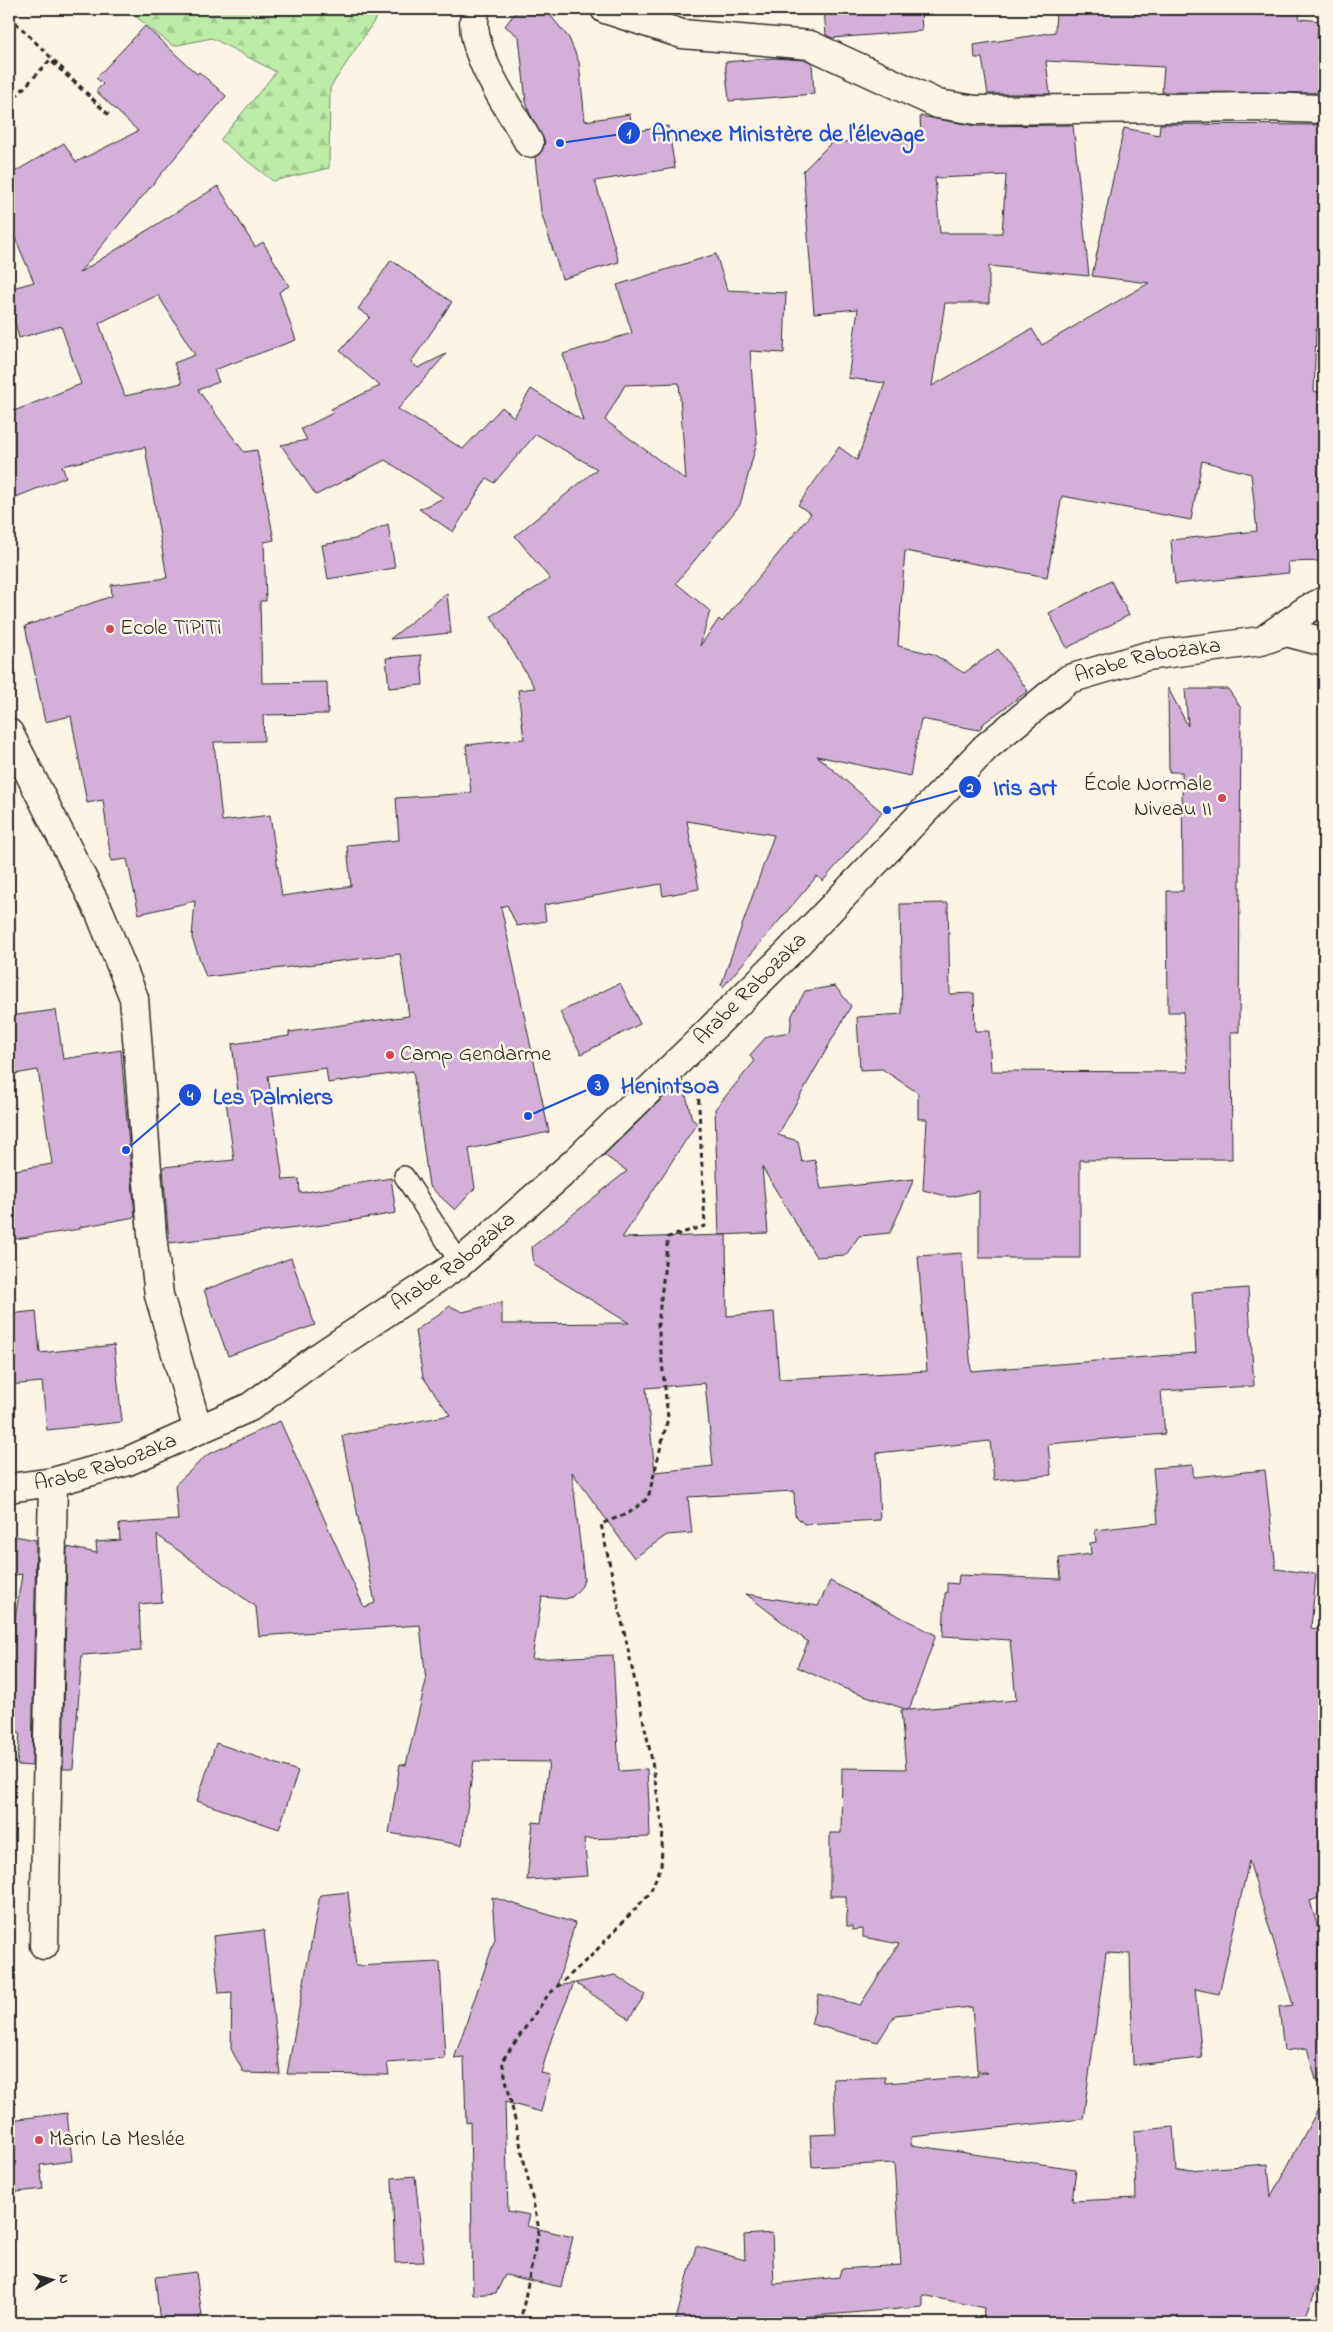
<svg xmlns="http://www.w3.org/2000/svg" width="1333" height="2332" viewBox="0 0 1333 2332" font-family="'Indie Flower',sans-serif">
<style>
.forest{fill:url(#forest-firs);stroke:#748b6a}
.building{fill:#d3afd9;stroke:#2b2b2b;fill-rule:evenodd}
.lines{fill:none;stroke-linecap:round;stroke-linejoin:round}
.service-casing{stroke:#2b2b2b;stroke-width:22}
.minor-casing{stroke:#2b2b2b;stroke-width:31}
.tertiary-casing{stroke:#2b2b2b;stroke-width:31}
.path{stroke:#2b2b2b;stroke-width:3;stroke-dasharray:5 4;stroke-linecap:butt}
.service{stroke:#fcf5e5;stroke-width:19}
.minor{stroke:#fcf5e5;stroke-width:28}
.tertiary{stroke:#fcf5e5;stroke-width:28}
.poi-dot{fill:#d1495b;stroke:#fcf5e5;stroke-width:2}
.labels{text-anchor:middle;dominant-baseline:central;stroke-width:5;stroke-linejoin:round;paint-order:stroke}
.poi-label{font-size:22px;fill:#2b2b2b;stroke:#fcf5e5;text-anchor:start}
.street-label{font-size:22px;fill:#2b2b2b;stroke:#fcf5e5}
.leader{fill:none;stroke:#1d4ed8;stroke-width:2}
.callout-dot{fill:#1d4ed8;stroke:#fcf5e5;stroke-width:2}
.mark-label{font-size:15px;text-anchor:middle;font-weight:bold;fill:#fff}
.callout-label{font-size:24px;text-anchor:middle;font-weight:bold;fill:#1d4ed8;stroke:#fcf5e5;stroke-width:5;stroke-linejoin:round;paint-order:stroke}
</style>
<defs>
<pattern id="forest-firs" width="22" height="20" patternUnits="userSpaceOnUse" patternTransform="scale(1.25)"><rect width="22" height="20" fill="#bdeba9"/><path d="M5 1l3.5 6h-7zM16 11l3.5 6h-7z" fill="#a3ca92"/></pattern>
</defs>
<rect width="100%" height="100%" fill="#fcf5e5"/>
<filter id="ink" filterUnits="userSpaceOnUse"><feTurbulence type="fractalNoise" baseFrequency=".02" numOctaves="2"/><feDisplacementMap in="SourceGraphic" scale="10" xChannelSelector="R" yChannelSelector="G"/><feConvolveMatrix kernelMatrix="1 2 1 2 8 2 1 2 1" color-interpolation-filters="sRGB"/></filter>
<g filter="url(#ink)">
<!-- forest -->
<path class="forest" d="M 126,9 L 382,9 L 330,88 L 329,168 L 273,181 L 220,140 L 276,72 L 212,38 L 173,46 Z"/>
<!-- building -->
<g class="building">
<path d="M 518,9 L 545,9 L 569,38 L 579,62 L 585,121 L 630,114 L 632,132 L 668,126 L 675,168 L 595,181 L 619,262 L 562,279 L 541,212 L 535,157 L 542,151 L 545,142 L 529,112 L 526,102 L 519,37 L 505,26 Z"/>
<path d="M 824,9 L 921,9 L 922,31 L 832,38 L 826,35 Z"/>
<path d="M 1056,9 L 1300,9 L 1299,19 L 1324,21 L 1324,93 L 1162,92 L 1164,67 L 1046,61 L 1050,94 L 988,94 L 982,58 L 975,58 L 974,45 L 1055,32 Z"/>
<path d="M 145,26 L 197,74 L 199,72 L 226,96 L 79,273 L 218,186 L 255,247 L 263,242 L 289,286 L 279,292 L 296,340 L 214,370 L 219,382 L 198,390 L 244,452 L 257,450 L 274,540 L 264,542 L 266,601 L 260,601 L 262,683 L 327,682 L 328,714 L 263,715 L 264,741 L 214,742 L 222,821 L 270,815 L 282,896 L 351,886 L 347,845 L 399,840 L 396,798 L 471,793 L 466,745 L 524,739 L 518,690 L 535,688 L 491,616 L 550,579 L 515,536 L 597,469 L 536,434 L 494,483 L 487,478 L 453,532 L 419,509 L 444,498 L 385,460 L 316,495 L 281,445 L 307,440 L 301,429 L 333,413 L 331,409 L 380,386 L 340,351 L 370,317 L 358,309 L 391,260 L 452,302 L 411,362 L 418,368 L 446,354 L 398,409 L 463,449 L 502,407 L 514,417 L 531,389 L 583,421 L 563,354 L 632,333 L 617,285 L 716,254 L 727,290 L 786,293 L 784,353 L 750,351 L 757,442 L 740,505 L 676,583 L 710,611 L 700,646 L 719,619 L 722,622 L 811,514 L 798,505 L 839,447 L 857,460 L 885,383 L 848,378 L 858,309 L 814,313 L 803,171 L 831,143 L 921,136 L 920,116 L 976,126 L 1073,125 L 1089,276 L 989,266 L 989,303 L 945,303 L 932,386 L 1032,329 L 1042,345 L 1149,283 L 1092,276 L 1124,128 L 1159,135 L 1160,124 L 1324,125 L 1324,330 L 1316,329 L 1314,391 L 1324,394 L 1324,494 L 1322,493 L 1324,561 L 1288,562 L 1289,573 L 1175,584 L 1171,540 L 1257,531 L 1251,474 L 1202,461 L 1191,520 L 1062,496 L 1047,577 L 905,551 L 898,646 L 933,654 L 964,673 L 998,649 L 1028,691 L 984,723 L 979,730 L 921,719 L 910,776 L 817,756 L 882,812 L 823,881 L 817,876 L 723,987 L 721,985 L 774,835 L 687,821 L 699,889 L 663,896 L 661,884 L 544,905 L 546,921 L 517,926 L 507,905 L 501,907 L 549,1132 L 469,1149 L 475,1188 L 455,1210 L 429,1186 L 413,1071 L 328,1083 L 326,1068 L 268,1076 L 283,1180 L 299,1179 L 300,1193 L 391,1178 L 396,1213 L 331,1224 L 169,1243 L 163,1167 L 234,1160 L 226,1101 L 239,1099 L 232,1044 L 289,1036 L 289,1032 L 409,1016 L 400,954 L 206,977 L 192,938 L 195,901 L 139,914 L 127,859 L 111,861 L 103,800 L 87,803 L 71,716 L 45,722 L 25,626 L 112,596 L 111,585 L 167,578 L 145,447 L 62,466 L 66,477 L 16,497 L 9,478 L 9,413 L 81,384 L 61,326 L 19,338 L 9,301 L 9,289 L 34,282 L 9,224 L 9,175 L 64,143 L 76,162 L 138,131 L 96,91 L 103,84 L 96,78 ZM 1006,175 L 1002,233 L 940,233 L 935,178 ZM 158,295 L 195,355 L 174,363 L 182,383 L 125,396 L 99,323 ZM 679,383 L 686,480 L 605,420 L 625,385 Z"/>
<path d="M 773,58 L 806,60 L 812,63 L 814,94 L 729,101 L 725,62 Z"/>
<path d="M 388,524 L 395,568 L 328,579 L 322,545 L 355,539 Z"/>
<path d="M 1111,581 L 1129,615 L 1067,648 L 1049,613 Z"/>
<path d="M 447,593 L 451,633 L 390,639 Z"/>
<path d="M 421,655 L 423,685 L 389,688 L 386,658 Z"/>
<path d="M 1168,688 L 1188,726 L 1185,689 L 1228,689 L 1241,708 L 1239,1032 L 1231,1032 L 1232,1159 L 1080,1160 L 1080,1258 L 979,1258 L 979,1191 L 950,1197 L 923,1190 L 927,1119 L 918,1119 L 918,1093 L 882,1069 L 860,1070 L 857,1017 L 902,1014 L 900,904 L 948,903 L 950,994 L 974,993 L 975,1031 L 989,1031 L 991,1071 L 1188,1072 L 1183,1012 L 1168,1012 L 1167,891 L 1183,891 L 1182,772 L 1169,772 Z"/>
<path d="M 620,983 L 640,1024 L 581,1054 L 560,1012 Z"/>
<path d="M 835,986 L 851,1006 L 778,1135 L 798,1141 L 802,1162 L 815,1160 L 821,1189 L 914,1179 L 890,1233 L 859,1236 L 846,1255 L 816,1257 L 762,1167 L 768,1233 L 719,1235 L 715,1109 L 754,1062 L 750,1055 L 767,1036 L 790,1032 L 792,1015 L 805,991 Z"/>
<path d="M 56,1010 L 63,1059 L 121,1050 L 135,1217 L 80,1227 L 80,1229 L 9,1240 L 9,1171 L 52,1164 L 38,1070 L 9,1075 L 9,1016 Z"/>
<path d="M 682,1079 L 692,1119 L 697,1123 L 622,1238 L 726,1235 L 727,1316 L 774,1312 L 779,1379 L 927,1371 L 918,1256 L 962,1253 L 971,1371 L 1196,1353 L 1192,1292 L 1248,1288 L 1254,1386 L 1161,1391 L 1165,1434 L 1048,1444 L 1051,1475 L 994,1480 L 990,1441 L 877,1453 L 880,1520 L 804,1524 L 795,1515 L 794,1491 L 688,1497 L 692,1533 L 667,1535 L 634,1558 L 572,1472 L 584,1579 L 582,1586 L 572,1597 L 565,1599 L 542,1597 L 532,1659 L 613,1655 L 619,1771 L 647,1769 L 649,1804 L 650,1837 L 584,1839 L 588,1876 L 527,1880 L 533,1822 L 541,1823 L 549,1762 L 474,1761 L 462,1845 L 389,1833 L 400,1764 L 406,1765 L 426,1681 L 420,1625 L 259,1636 L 256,1607 L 157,1535 L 162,1602 L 139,1604 L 141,1651 L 82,1655 L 73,1769 L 63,1769 L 67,1547 L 97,1553 L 96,1542 L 120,1540 L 119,1524 L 178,1520 L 175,1485 L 207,1455 L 280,1421 L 364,1607 L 375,1603 L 342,1436 L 450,1415 L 423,1377 L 415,1331 L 450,1306 L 463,1312 L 502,1302 L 502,1324 L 629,1323 L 534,1265 L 532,1247 L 627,1171 L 604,1155 ZM 705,1383 L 713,1466 L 655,1472 L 646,1388 Z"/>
<path d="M 291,1258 L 315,1325 L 228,1356 L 204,1290 Z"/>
<path d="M 36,1311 L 40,1353 L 114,1345 L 122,1422 L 47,1430 L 42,1382 L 9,1385 L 9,1314 Z"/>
<path d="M 1193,1465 L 1193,1477 L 1265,1470 L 1276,1569 L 1316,1574 L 1311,1628 L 1324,1630 L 1324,1896 L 1310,1901 L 1324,1949 L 1324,2082 L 1317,2083 L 1307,2048 L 1284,2051 L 1279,2007 L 1293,2005 L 1249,1861 L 1219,1994 L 1195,1989 L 1202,2058 L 1133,2065 L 1130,1954 L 1106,1953 L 1083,2119 L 911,2137 L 911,2145 L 1076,2169 L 1072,2201 L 1136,2198 L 1134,2131 L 1173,2127 L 1176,2171 L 1268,2164 L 1271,2197 L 1324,2098 L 1324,2270 L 1303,2323 L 983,2323 L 984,2308 L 923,2295 L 923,2307 L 801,2317 L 802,2323 L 675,2323 L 696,2246 L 745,2260 L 744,2235 L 772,2233 L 774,2284 L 839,2277 L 841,2269 L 901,2265 L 894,2163 L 812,2167 L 810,2135 L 836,2134 L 833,2079 L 885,2077 L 885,2083 L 978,2076 L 977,2073 L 988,2073 L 977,2070 L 972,2007 L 895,2015 L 878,2042 L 811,2024 L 819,1994 L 860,2005 L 899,1944 L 863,1937 L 863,1929 L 852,1930 L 852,1926 L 847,1926 L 846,1896 L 830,1896 L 830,1833 L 841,1833 L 842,1768 L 906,1769 L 901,1710 L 908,1710 L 843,1688 L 797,1667 L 808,1642 L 746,1594 L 818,1606 L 830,1581 L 936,1635 L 909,1710 L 1016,1700 L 1010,1640 L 943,1636 L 945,1593 L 947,1593 L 947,1583 L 958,1584 L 959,1575 L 1061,1579 L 1059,1558 L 1091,1554 L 1090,1543 L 1096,1542 L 1095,1530 L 1158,1523 L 1153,1468 Z"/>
<path d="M 9,1535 L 36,1540 L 32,1766 L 17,1765 L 20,1732 L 9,1732 L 9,1657 L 22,1574 L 9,1576 Z"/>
<path d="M 216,1743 L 298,1771 L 279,1829 L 197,1801 Z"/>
<path d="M 348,1892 L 356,1966 L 440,1962 L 445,2059 L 387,2063 L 389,2075 L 287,2074 L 320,1895 Z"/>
<path d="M 492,1897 L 575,1923 L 557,1986 L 574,1983 L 552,2037 L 541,2073 L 550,2075 L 541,2112 L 505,2102 L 508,2211 L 530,2215 L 527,2226 L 573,2237 L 561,2287 L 505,2275 L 496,2293 L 473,2295 L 470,2122 L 466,2123 L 464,2058 L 454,2059 L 495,1939 Z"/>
<path d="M 264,1930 L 280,2074 L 244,2073 L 231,2049 L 232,1992 L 219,1993 L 213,1936 Z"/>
<path d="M 615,1975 L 645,1995 L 629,2019 L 575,1983 Z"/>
<path d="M 67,2113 L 72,2161 L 40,2165 L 43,2189 L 9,2193 L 9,2120 Z"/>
<path d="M 415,2176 L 424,2262 L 395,2263 L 392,2178 Z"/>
<path d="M 196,2272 L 202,2316 L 199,2316 L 200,2323 L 160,2323 L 155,2277 Z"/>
</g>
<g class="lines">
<defs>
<path id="service" d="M 404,1176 L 460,1263"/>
<g id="minor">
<path d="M 476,9 C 464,48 510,108 529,143"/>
<path d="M 605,9 L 682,34 L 810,45 L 938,104 L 976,110 L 1261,107 L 1324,109"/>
<path d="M 9,733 L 100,913 L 134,998 L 152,1235 L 159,1295 L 198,1430"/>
<path d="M 44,1945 L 53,1482"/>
</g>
<g id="tertiary">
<path d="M 1269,636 L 1308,609 L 1324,601"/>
<path id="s1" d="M 9,1488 L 53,1482 L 128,1461 L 250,1407 L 316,1359 L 460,1263 L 574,1163 L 696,1044 L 789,952 L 986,747 L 1069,679 L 1147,656 L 1261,641 L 1286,632 L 1324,642"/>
</g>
</defs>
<!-- service casing -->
<use href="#service" class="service-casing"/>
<!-- minor casing -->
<use href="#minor" class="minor-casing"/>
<!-- tertiary casing -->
<use href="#tertiary" class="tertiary-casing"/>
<!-- path -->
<g class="path">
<path d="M 9,16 L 110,116 L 50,60 L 9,104"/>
<path d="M 520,2323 L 539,2229 L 502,2061 L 548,1995 L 592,1955 L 650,1893 L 661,1866 L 663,1829 L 651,1756 L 601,1524 L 629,1513 L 648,1498 L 668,1418 L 658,1324 L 668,1237 L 705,1226 L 698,1087"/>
</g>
<!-- service -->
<use href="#service" class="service"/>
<!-- minor -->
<use href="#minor" class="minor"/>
<!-- tertiary -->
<use href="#tertiary" class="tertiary"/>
</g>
</g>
<!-- markers -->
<g class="poi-dot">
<circle cx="110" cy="629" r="5"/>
<circle cx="1222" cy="798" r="5"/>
<circle cx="390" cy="1055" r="5"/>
<circle cx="39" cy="2140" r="5"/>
</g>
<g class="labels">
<!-- poi labels -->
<g class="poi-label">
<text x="120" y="629">Ecole TiPiTi</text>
<text x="1212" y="785" text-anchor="end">École Normale<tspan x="1212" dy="25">Niveau II</tspan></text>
<text x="400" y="1055">Camp Gendarme</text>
<text x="49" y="2140">Marin La Meslée</text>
</g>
<!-- street labels -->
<g class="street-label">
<text stroke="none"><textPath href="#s1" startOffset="1436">Arabe Rabozaka</textPath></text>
<text stroke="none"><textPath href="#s1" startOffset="910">Arabe Rabozaka</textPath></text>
<text stroke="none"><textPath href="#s1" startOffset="506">Arabe Rabozaka</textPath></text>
<text stroke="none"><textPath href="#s1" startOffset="100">Arabe Rabozaka</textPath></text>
</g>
</g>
<!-- callouts -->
<path class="leader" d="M560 143L629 133M887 810L970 787M528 1116L598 1085M126 1150L190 1095"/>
<g class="callout-dot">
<circle cx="560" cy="143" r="5"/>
<circle cx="887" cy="810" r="5"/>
<circle cx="528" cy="1116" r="5"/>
<circle cx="126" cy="1150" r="5"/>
<circle cx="629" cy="133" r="12"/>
<circle cx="970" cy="787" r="12"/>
<circle cx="598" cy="1085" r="12"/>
<circle cx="190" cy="1095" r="12"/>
</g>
<g class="mark-label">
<text x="629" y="138">1</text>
<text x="970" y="792">2</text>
<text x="598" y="1090">3</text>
<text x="190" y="1100">4</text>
</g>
<g class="callout-label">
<text x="788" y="141">Annexe Ministère de l'élevage</text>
<text x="1025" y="795">Iris art</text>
<text x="670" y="1093">Henintsoa</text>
<text x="273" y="1104">Les Palmiers</text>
</g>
<!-- margin -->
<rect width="1333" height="2332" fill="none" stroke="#fcf5e5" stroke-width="30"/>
<rect x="15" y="15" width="1303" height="2302" fill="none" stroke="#2b2b2b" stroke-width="2" filter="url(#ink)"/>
<!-- north arrow -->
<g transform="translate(52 2280) rotate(84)" stroke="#fcf5e5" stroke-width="4" paint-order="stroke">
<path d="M0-4L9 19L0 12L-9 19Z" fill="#2b2b2b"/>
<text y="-8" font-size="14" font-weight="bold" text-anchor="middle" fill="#2b2b2b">N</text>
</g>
</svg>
